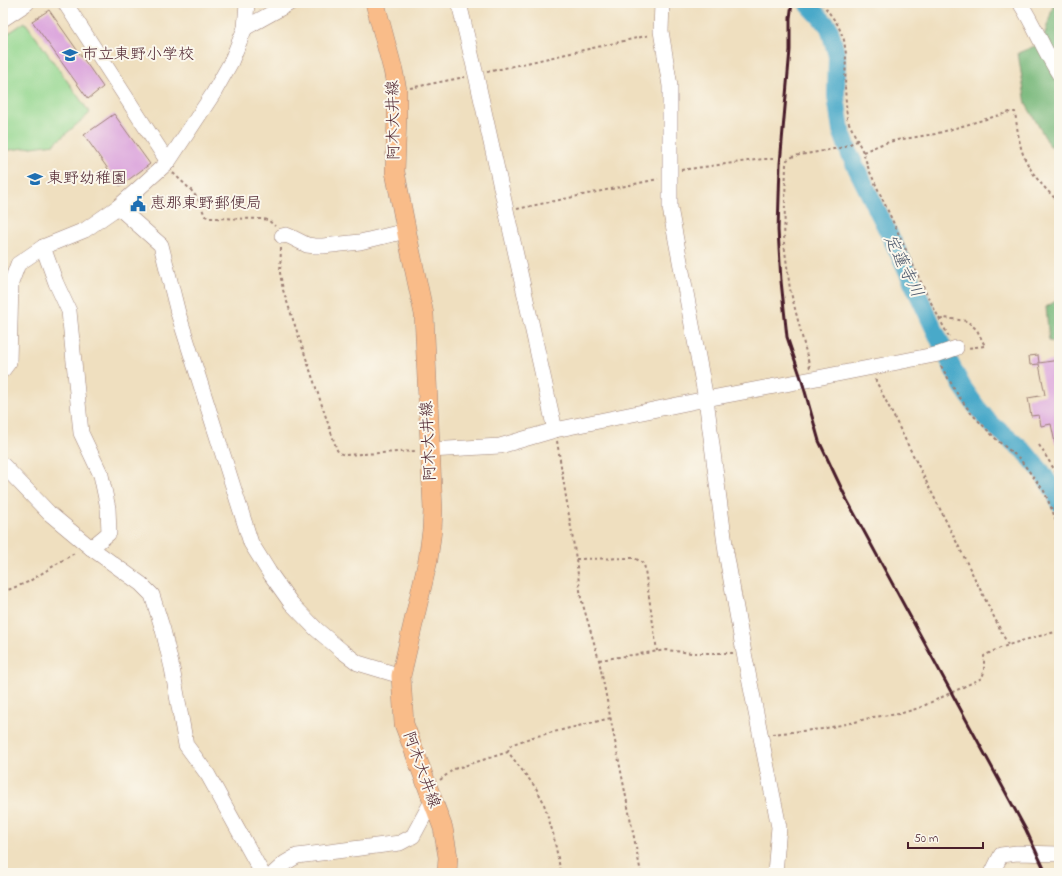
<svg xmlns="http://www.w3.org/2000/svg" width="1062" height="876" viewBox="0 0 1062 876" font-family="'Indie Flower','Klee One',sans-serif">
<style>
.green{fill:#94d790;stroke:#6f7b5e}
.forest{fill:#77b87a;stroke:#606c52}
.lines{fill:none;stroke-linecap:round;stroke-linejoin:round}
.river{stroke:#4aa9c9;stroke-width:18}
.building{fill:#dca6dd}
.minor-casing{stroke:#9c7f75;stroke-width:16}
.major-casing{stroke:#9c7f75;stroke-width:20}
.path{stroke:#9c7f75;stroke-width:2;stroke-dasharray:3 3;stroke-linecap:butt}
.minor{stroke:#fff;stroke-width:15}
.major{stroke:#f9bc89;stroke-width:19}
.rail{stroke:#4a1f2b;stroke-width:3}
.labels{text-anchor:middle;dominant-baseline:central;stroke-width:4;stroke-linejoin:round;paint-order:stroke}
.poi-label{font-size:16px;fill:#4a1f2b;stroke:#fbf7ec;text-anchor:start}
.street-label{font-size:16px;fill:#4a1f2b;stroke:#fbf7ec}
.water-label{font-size:17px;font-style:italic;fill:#4a566a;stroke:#fbf7ec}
</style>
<rect width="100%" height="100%" fill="#fbf7ec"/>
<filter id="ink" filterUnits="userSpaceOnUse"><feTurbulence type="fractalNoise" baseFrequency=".025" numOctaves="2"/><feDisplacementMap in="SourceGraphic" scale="8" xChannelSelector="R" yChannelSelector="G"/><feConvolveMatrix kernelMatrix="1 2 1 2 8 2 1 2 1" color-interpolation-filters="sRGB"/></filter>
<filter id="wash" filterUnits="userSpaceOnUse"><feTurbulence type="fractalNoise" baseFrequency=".012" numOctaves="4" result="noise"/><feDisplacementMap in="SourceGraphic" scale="16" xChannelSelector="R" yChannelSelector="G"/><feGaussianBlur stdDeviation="0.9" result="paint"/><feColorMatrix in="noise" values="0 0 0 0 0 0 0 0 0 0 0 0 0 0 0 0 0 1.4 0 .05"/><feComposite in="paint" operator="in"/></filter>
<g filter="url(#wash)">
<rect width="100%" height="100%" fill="#efdfbf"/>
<!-- green -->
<path class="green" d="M 25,22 L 90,113 L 54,144 L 3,151 L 3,37 Z"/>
<!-- forest -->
<g class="forest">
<path d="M 1054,3 L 1059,3 L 1059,147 L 1050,146 L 1026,104 L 1018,53 L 1042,43 Z"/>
<path d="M 1059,299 L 1059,344 L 1049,341 L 1046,307 Z"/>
</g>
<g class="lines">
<!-- river -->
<path class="river" d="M 807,3 L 829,27 L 837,56 L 836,96 L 841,130 L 850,155 L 901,258 L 952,367 L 962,386 L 976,406 L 989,422 L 1025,452 L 1042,472 L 1056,494 L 1059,503"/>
</g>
<g id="blocks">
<!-- building -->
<g class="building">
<path d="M 49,10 L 103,87 L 88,99 L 32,21 Z"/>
<path d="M 114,114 L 150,164 L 120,186 L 84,135 Z"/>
<path d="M 1038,355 L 1039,363 L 1059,360 L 1059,443 L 1055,443 L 1051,424 L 1041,426 L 1039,415 L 1031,416 L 1028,398 L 1045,395 L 1039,364 L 1030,365 L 1029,356 Z"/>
</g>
</g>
</g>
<g filter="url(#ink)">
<use href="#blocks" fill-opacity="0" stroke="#9c7f75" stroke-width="1"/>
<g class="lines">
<defs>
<g id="minor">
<path d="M 65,3 L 168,162"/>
<path d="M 459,3 L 476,75 L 555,430"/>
<path d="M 662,3 L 661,31 L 670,86 L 670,208 L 706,399 L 726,552 L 744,653 L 779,827 L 775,873"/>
<path d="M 1020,3 C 1035,26 1044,51 1059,74"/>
<path d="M 3,19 L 27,3"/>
<path d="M 245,28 L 290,3"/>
<path d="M 118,207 L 161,245 L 178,313 L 251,543 L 269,572 L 291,603 L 316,629 L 342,651 L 358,663 L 401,676"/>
<path d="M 282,236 L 286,235 L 291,237 L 307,245 L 315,246 L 323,246 L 360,242 L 406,231"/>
<path d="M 43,247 L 56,283 L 69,311 L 81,433 L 101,475 L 108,508 L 109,533 L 91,548"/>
<path d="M 3,370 L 9,362 L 11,283 L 18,264 L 43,247 L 85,230 L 118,207 L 168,162 L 213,94 L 231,62 L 245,28 L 247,3"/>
<path d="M 430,450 L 500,446 L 555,430 L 706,399 L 802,381 L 939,354 L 956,348"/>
<path d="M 3,465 L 49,513 L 91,548 L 141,584 L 152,595 L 163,630 L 172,668 L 186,745 L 208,775 L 262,873"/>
<path d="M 274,873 L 285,863 L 297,856 L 400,843 L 413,836 L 433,799"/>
<path d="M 992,873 L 1001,855 L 1017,853 L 1059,854"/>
</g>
<path id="major" d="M 375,3 L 393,70 L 397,90 L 397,117 L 395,172 L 409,244 L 424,314 L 433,510 L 432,530 L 428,560 L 401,676 L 404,724 L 443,828 L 448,857 L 447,873"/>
</defs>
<!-- minor casing -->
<use href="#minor" class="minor-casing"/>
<!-- major casing -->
<use href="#major" class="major-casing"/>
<!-- path -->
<g class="path">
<path d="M 822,3 L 838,25 L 844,40 L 846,54 L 845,87 L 847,119 L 863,152 L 869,170 L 926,293 L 950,339"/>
<path d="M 487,72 L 650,35"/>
<path d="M 410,88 L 465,77"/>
<path d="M 863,152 L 882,144 L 897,140 L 935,134 L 1010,112 L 1015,112 C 1017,126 1019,148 1026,161 C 1034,177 1046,190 1059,202"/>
<path d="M 681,170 L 763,159 L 773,159"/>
<path d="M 173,173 L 191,190 L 198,199 L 205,216 L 210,218 L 262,219 L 268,220 L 275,226"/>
<path d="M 517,209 L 658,179"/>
<path d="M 281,248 L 280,273 L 283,290 L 337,450 L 339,453 L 345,455 L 417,451"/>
<path d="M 940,320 L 944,318 L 967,321 L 977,330 L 985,346 L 967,348"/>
<path d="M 941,366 L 958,395 L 971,413 L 998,441 L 1019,458 L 1044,491 L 1053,512 L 1059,532"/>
<path d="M 810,368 L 790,289 L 784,243 L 786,164 L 787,160 L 794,156 L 840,148 L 857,141"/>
<path d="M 875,379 L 1008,645"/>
<path d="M 557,441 L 576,559 L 581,598 L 599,660 L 641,873"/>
<path d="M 1039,445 L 1059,477"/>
<path d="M 576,559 L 634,558 L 644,563 L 657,651"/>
<path d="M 3,592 L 28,582 L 76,552"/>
<path d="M 599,660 L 666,650 L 692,653 L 733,653"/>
<path d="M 772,734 L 822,729 L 855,722 L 873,717 L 899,714 L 919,708 L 982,678 L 984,672 L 984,656 C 1006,643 1034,638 1059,631"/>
<path d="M 508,752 L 509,747 L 513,744 L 533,737 L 611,718"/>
<path d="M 440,780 L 454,769 L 508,752 L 536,788 L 543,801 L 553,833 L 561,873"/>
<path d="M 3,864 L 6,873"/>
</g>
<!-- minor -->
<use href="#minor" class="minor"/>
<!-- major -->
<use href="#major" class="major"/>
<!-- rail -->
<path class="rail" d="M 792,3 L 790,18 L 790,50 L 780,164 L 778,230 L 781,281 L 787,337 L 802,381 L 819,441 L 847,500 L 1026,830 L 1046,873"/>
</g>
</g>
<!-- icons -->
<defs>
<symbol id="school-bare" viewBox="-9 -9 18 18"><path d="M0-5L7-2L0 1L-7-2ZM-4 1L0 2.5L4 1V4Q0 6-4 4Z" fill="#1f6fb2" stroke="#fbf7ec" stroke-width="2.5" paint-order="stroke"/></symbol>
<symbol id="civic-bare" viewBox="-9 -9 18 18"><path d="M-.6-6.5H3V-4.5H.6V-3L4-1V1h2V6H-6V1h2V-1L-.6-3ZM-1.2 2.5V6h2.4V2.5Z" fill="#1f6fb2" stroke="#fbf7ec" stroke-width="2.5" paint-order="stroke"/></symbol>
</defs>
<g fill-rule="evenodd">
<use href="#school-bare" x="59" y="44" width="22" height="22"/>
<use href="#school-bare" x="24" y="168" width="22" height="22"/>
<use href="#civic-bare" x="127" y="193" width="22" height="22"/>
</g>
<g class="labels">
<!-- poi labels -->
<g class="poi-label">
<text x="82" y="55">市立東野小学校</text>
<text x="47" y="179">東野幼稚園</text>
<text x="150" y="204">恵那東野郵便局</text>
</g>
<!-- street labels -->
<g class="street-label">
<text transform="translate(394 120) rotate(-91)">阿木大井線</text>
<text transform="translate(429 441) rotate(-93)">阿木大井線</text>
<text transform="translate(421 770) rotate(70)">阿木大井線</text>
</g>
<!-- water labels -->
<g class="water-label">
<text transform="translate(903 266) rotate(64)">定蓮寺川</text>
</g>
</g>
<!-- margin -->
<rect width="1062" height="876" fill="none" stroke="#fbf7ec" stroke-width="16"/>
<!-- scale -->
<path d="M908 842v6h75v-6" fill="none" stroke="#4a1f2b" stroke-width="2"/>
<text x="914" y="842" font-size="12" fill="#4a1f2b" stroke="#fbf7ec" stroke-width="3" paint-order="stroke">50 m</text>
</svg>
